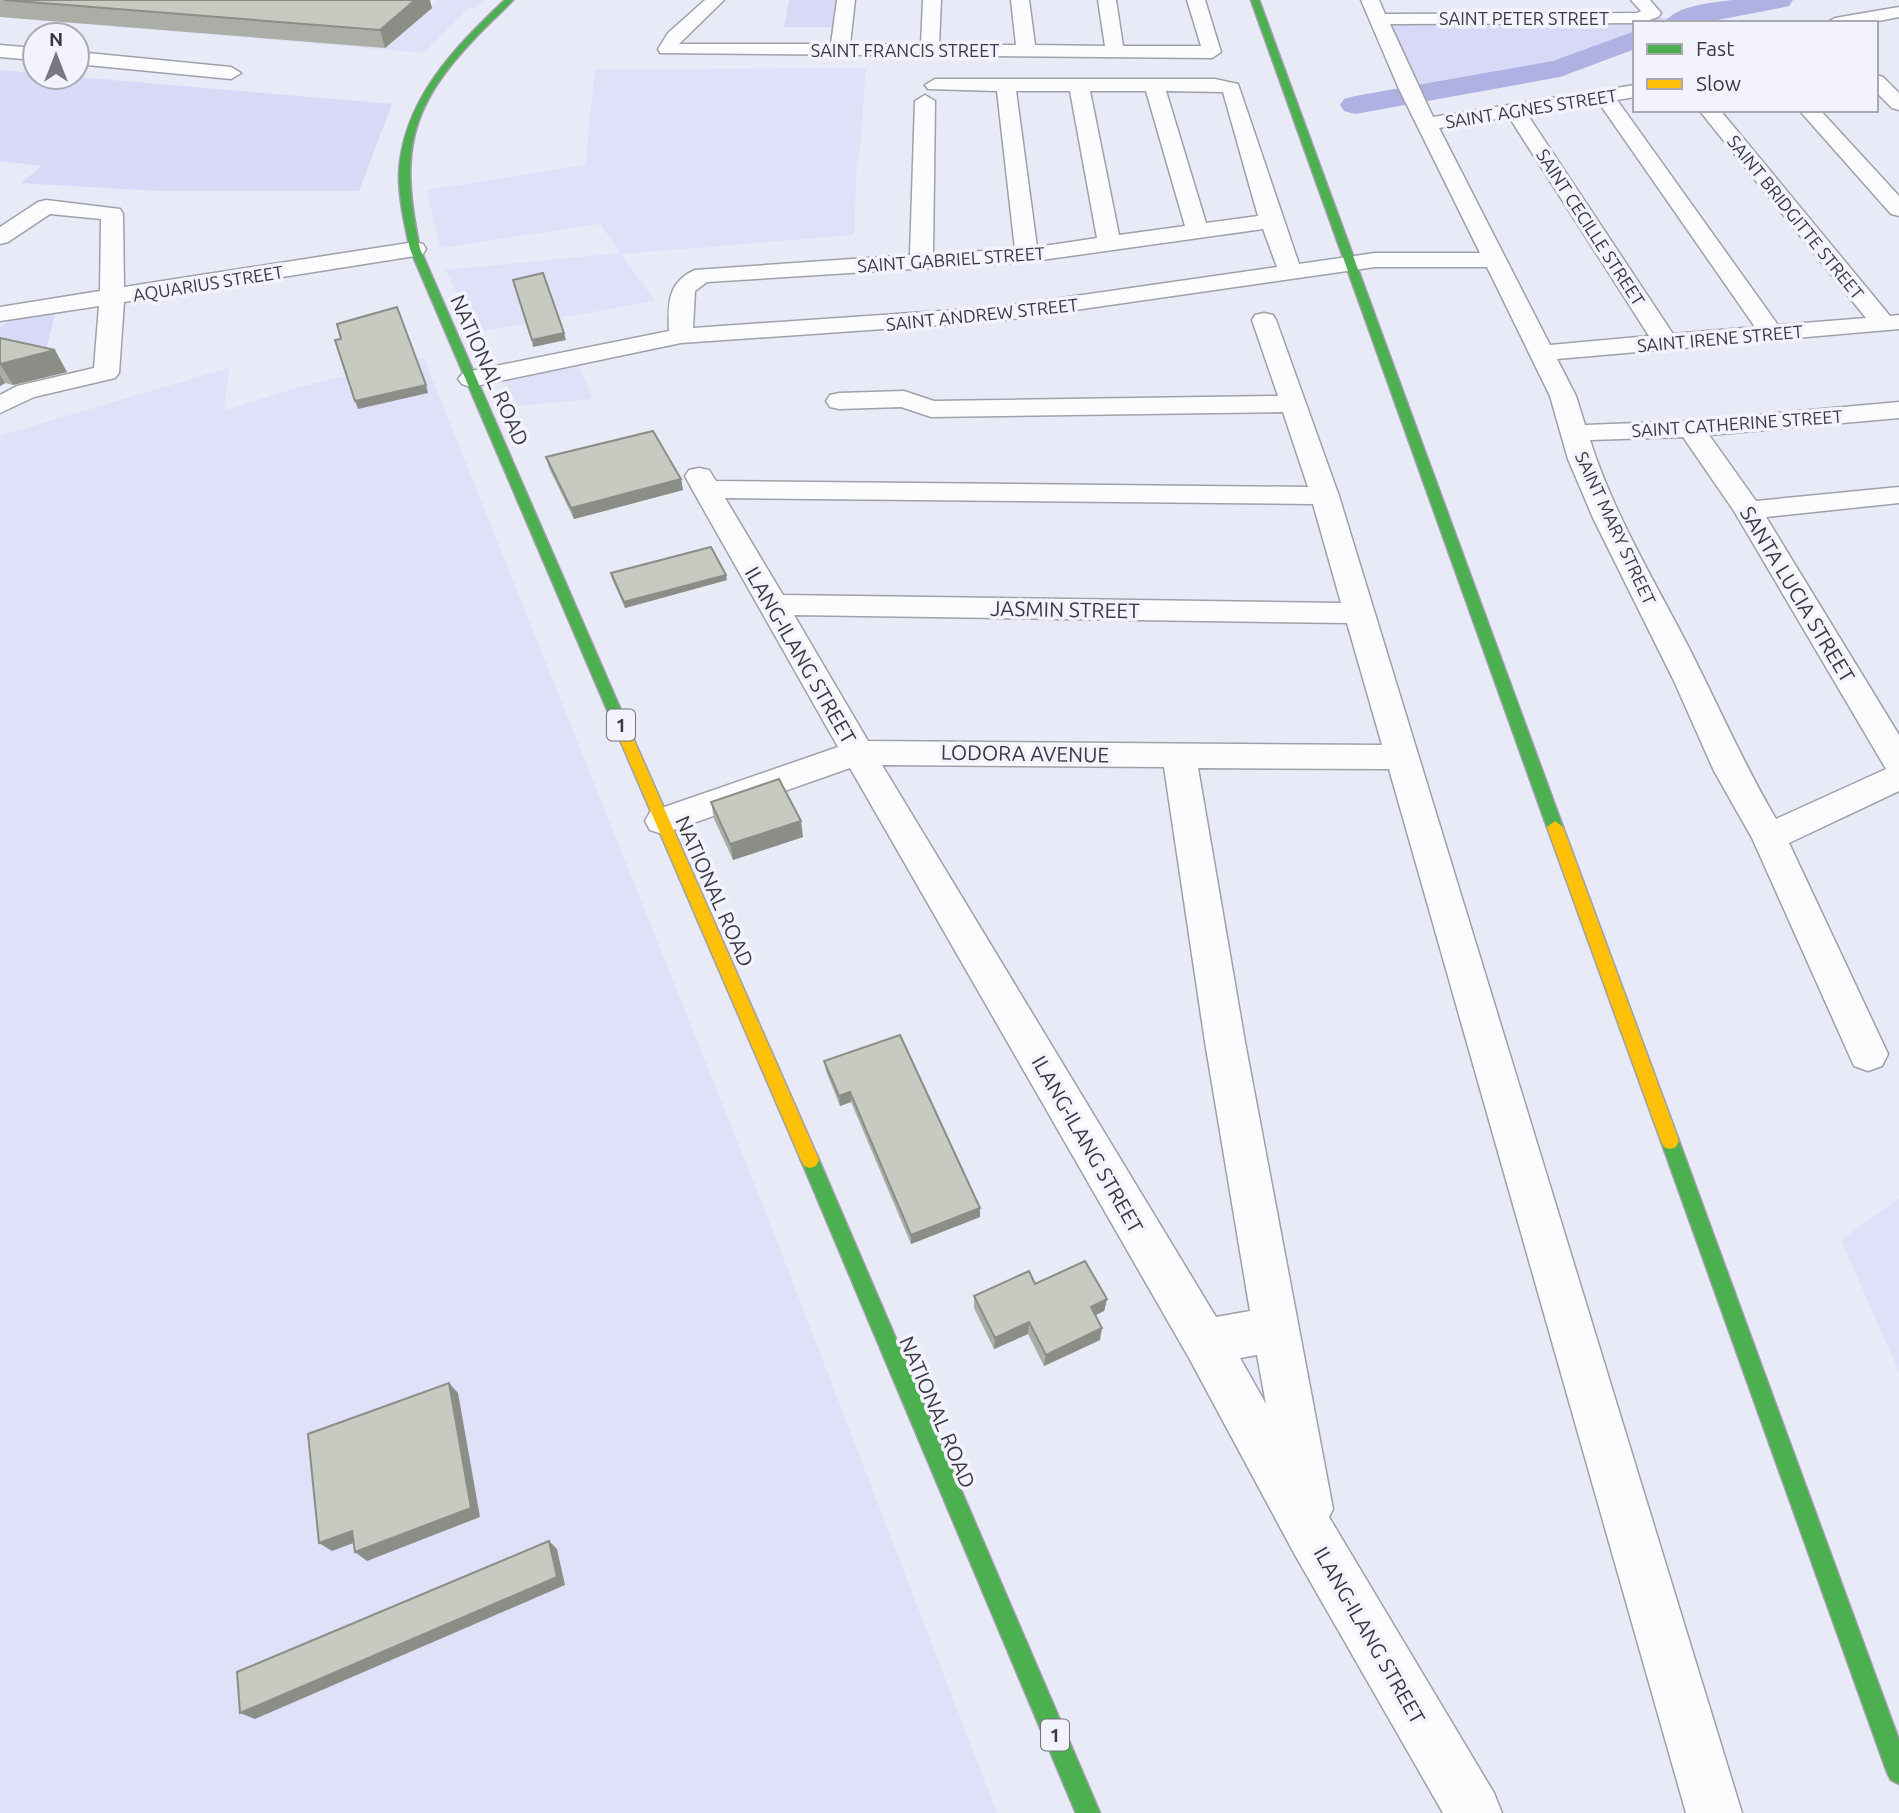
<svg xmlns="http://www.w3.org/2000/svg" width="1899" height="1813" viewBox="0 0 1899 1813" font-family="Ubuntu,sans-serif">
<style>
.built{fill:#e0e1f8}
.green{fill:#d7d9f7}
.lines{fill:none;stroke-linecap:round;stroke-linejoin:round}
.river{fill:#afb1e3;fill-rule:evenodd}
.street-casing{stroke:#9fa0a9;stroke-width:3}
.fast-casing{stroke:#9fa0a9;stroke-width:3}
.slow-casing{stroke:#9fa0a9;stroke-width:3}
.street{fill:#fcfcfe;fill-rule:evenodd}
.fast{fill:#4caf50;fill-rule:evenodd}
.slow{fill:#ffc107;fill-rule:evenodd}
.wall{fill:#abaea6}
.shaded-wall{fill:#8b8d87}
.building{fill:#c7cac1;stroke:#8b8d87;stroke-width:2}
.labels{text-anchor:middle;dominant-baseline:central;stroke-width:7;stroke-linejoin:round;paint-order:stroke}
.far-street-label{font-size:18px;fill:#3a3a44;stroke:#f3f3fd}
.shield{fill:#f3f3fd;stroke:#72727c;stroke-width:2}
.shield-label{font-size:19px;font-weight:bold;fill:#3a3a44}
.street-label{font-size:21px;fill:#3a3a44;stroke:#f3f3fd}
</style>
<rect width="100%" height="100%" fill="#e9eaf7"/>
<!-- built -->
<g class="built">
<path d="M 0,0 L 360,0 L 432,6 L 438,0 L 484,0 L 475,8 L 468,8 L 423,53 L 0,17 Z"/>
<path d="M 866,68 L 860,148 L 857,159 L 854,235 L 621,254 L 655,301 L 479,332 L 445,270 L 620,253 L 600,224 L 440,248 L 427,190 L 585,165 L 595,69 Z"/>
<path d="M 424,358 L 768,1218 L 997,1813 L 0,1813 L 0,439 L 2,435 L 229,368 L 224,411 L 295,388 Z"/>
<path d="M 577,362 L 593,399 L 518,406 L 504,380 L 521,374 Z"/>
<path d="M 1899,1198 L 1899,1372 L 1841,1240 Z"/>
</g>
<!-- green -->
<g class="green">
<path d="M 789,0 L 837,0 L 833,27 L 784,27 Z"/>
<path d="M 1658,17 L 1677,19 L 1667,23 L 1635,23 L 1635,35 L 1556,65 L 1422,90 L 1389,23 Z"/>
<path d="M 0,70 L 35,73 L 35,77 L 77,77 L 392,104 L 359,191 L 157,191 L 21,183 L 42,166 L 0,161 Z"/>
<path d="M 56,311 L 42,365 L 0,356 L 0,327 L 13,318 Z"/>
</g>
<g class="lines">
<!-- river -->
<g class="river">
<path d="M 1732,0 L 1793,0 L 1789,6 L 1780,8 L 1702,23 L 1664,23 C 1676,5 1712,3 1732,0 Z"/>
<path d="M 1635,31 L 1635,49 L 1560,77 L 1355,114 L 1344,111 L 1340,105 L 1344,99 L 1355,96 L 1553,61 Z"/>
</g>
<defs>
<g id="street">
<path d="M 705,0 L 724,0 L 679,44 L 831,44 L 837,0 L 855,0 L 850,44 L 921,45 L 923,0 L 941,0 L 939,45 L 1016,45 L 1011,0 L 1029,0 L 1035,45 L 1105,46 L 1098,0 L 1116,0 L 1123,46 L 1201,46 L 1187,0 L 1205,0 L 1221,52 L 1212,58 L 660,53 L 658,49 L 668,33 Z"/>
<path d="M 1361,0 L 1379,0 L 1385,14 L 1637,13 L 1641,11 L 1631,0 L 1650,0 L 1661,13 L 1658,17 L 1641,23 L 1390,24 L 1433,117 L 1635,85 L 1635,97 L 1617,100 L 1778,325 L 1866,318 L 1699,110 L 1720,110 L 1890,316 L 1899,315 L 1899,329 L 1557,359 L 1576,396 L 1585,425 L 1691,421 L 1899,402 L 1899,418 L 1709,435 L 1756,501 L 1899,487 L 1899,503 L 1766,517 L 1899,735 L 1899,791 L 1789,843 L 1888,1054 L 1882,1066 L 1868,1071 L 1854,1066 L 1752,838 L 1714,771 L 1674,681 L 1593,518 L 1568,459 L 1550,396 L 1487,267 L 1375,267 L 998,321 L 681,343 L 471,387 L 462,384 L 458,379 L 462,374 L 471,371 L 669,331 C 668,305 667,282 695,270 L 910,255 L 915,101 L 925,95 L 935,101 L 933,254 L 1015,249 L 997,91 L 928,89 L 925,85 L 935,79 L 1215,79 L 1238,84 L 1299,264 L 1375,253 L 1480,253 L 1399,89 ZM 1016,91 L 1070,91 L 1097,238 L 1037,247 ZM 1090,91 L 1146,91 L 1185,226 L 1119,235 ZM 1166,91 L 1223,92 L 1258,216 L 1206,223 ZM 1599,103 L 1755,327 L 1673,334 L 1527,114 ZM 1509,117 L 1649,336 L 1550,345 L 1439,128 ZM 1263,229 L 1277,267 L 998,307 L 693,328 L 695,291 L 707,282 L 1027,262 ZM 1683,437 L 1734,511 L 1886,769 L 1776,819 C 1743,763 1718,705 1689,648 C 1654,580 1613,513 1590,440 Z"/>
<path d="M 1899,7 L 1899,17 L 1868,23 L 1826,23 L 1835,18 Z"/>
<path d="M 0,45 L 35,48 L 35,60 L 0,57 Z"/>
<path d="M 77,52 L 231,67 L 241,73 L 231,79 L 77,64 Z"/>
<path d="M 1876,75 L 1883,77 L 1899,93 L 1899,110 L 1892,108 L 1876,92 Z"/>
<path d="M 1799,110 L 1820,110 L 1899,196 L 1899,216 L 1891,214 Z"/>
<path d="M 46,200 L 120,209 L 123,214 L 124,287 L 415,242 L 423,244 L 426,249 L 423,254 L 415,256 L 124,302 L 119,373 L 115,378 L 34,397 L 0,413 L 0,395 L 17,386 L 94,368 L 99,306 L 0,321 L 0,307 L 100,291 L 101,219 L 50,214 L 8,242 L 0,244 L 0,227 L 38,202 Z"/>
<path d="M 1264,313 L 1273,315 L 1276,320 L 1339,496 L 1742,1813 L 1686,1813 L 1389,769 L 1198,768 L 1245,1042 L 1333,1509 L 1329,1517 L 1494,1793 L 1502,1813 L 1443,1813 L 1295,1555 L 1189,1358 L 850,768 L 662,834 L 650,830 L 645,821 L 650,812 L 838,747 L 692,489 L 685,476 L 689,470 L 699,468 L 709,470 L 716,481 L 1308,487 L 1283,412 L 931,417 L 901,407 L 839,409 L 830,407 L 826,401 L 830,395 L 839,393 L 904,391 L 934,401 L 1278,396 L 1252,320 L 1255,315 ZM 725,498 L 1313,504 L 1341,603 L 783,595 ZM 794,615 L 1347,623 L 1382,745 L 868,741 ZM 882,765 L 1164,767 L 1205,1042 L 1250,1311 L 1216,1317 ZM 1257,1355 L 1266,1404 L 1240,1358 Z"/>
</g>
<g id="fast">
<path d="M 505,0 L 513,0 C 501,13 487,25 475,38 C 407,109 400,155 420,249 L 634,740 L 627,745 L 620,740 L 410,249 C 405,225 399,200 399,175 C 402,101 454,48 505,0 Z"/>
<path d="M 1251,0 L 1259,0 L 1563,827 L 1560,831 L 1555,833 L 1547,827 Z"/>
<path d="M 1670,1133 L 1676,1135 L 1679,1141 L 1899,1740 L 1899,1784 L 1891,1780 L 1887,1772 L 1661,1141 L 1664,1135 Z"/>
<path d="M 810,1152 L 816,1154 L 819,1160 L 1100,1813 L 1076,1813 L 801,1160 L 804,1154 Z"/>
</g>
<g id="slow">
<path d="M 627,735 L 634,740 L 819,1160 L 816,1166 L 810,1168 L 804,1166 L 801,1160 L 620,740 Z"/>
<path d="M 1555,821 L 1563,827 L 1679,1141 L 1676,1147 L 1670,1149 L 1664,1147 L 1661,1141 L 1547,827 Z"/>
</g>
</defs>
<!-- street casing -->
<use href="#street" class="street-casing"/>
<!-- fast casing -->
<use href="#fast" class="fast-casing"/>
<!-- slow casing -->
<use href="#slow" class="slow-casing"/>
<!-- street -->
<use href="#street" class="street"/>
<!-- fast -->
<use href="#fast" class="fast"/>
<!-- slow -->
<use href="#slow" class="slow"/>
</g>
<!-- wall -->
<g class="wall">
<path d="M 0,0 L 432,8 L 385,48 L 0,17 Z"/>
<path d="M 0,338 L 67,372 L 13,385 L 5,383 L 0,386 Z"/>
<path d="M 546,457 L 681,479 L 683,490 L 574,519 L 549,468 Z"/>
<path d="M 611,573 L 727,580 L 625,608 L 612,579 Z"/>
<path d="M 711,802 L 803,837 L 733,860 L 714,819 Z"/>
<path d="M 824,1061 L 980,1208 L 980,1217 L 911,1244 L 851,1102 L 840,1106 L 826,1071 Z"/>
<path d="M 974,1296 L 1107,1299 L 1104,1311 L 1095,1315 L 1100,1340 L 1044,1366 L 1028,1334 L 994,1349 L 974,1308 Z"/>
</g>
<!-- shaded-wall -->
<g class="shaded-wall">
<path d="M 415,0 L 430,0 L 432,8 L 385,48 L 380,30 Z"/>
<path d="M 564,333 L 566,340 L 533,347 L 532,340 Z"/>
<path d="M 55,350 L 67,372 L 13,385 L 0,364 Z"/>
<path d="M 0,375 L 5,383 L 0,386 Z"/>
<path d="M 426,385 L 428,393 L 358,409 L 355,401 Z"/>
<path d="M 681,479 L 683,490 L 574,519 L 571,508 Z"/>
<path d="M 726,575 L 727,580 L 625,608 L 624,602 Z"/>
<path d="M 801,821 L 803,837 L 733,860 L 730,844 Z"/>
<path d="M 850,1092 L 851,1102 L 840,1106 L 839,1096 Z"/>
<path d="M 980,1208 L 980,1217 L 911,1244 L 911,1235 Z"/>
<path d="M 1107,1299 L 1104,1311 L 1088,1319 L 1091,1307 Z"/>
<path d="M 1029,1322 L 1028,1334 L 994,1349 L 995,1338 Z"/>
<path d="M 1102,1328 L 1100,1340 L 1044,1366 L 1046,1355 Z"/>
<path d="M 449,1383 L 458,1393 L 480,1517 L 367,1561 L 355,1552 Z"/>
<path d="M 352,1531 L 364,1539 L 332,1551 L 319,1543 Z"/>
<path d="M 549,1541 L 557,1549 L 565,1585 L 255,1719 L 240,1713 Z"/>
</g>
<!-- building -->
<g class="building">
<path d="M 4,0 L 415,0 L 380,30 Z"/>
<path d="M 543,273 L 564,333 L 532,340 L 513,280 Z"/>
<path d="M 397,307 L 426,385 L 355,401 L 335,340 L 341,339 L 337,324 Z"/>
<path d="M 0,338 L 55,350 L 0,364 Z"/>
<path d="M 653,431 L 681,479 L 571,508 L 546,457 Z"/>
<path d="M 711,547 L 726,575 L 624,602 L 611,573 Z"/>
<path d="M 779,779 L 801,821 L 730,844 L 711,802 Z"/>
<path d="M 900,1035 L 980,1208 L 911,1235 L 850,1092 L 839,1096 L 824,1061 Z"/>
<path d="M 1085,1261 L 1107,1299 L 1091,1307 L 1102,1328 L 1046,1355 L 1029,1322 L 995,1338 L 974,1296 L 1029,1271 L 1035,1284 Z"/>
<path d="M 449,1383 L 471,1508 L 355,1552 L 352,1531 L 319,1543 L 308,1434 Z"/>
<path d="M 549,1541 L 557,1577 L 240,1713 L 237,1672 Z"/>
</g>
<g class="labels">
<!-- far-street labels -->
<g class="far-street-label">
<text x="1524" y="18">SAINT PETER STREET</text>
<text x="905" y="50">SAINT FRANCIS STREET</text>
<text transform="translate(1531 108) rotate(-9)">SAINT AGNES STREET</text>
<text transform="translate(1796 217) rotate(51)">SAINT BRIDGITTE STREET</text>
<text transform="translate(1591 227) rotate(57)">SAINT CECILLE STREET</text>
<text transform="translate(951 259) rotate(-4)">SAINT GABRIEL STREET</text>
<text transform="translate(208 283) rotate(-9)">AQUARIUS STREET</text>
<text transform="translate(982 314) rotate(-6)">SAINT ANDREW STREET</text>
<text transform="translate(1720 338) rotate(-5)">SAINT IRENE STREET</text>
<text transform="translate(1737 423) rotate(-4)">SAINT CATHERINE STREET</text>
<text transform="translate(1616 528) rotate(65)">SAINT MARY STREET</text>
</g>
<!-- shield labels -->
<g class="shield">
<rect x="607" y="709.5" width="28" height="31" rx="5"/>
<rect x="1041" y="1719.5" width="28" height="31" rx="5"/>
</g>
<g class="shield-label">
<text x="621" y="725">1</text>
<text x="1055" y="1735">1</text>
</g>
<!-- street labels -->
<g class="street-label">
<text transform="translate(490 370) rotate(66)">NATIONAL ROAD</text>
<text transform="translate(1798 594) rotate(59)">SANTA LUCIA STREET</text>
<text transform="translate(1065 609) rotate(1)">JASMIN STREET</text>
<text transform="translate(801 655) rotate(60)">ILANG-ILANG STREET</text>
<text transform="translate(1025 753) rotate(1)">LODORA AVENUE</text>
<text transform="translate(715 891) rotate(66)">NATIONAL ROAD</text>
<text transform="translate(1088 1144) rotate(60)">ILANG-ILANG STREET</text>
<text transform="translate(938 1412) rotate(67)">NATIONAL ROAD</text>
<text transform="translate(1370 1635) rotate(60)">ILANG-ILANG STREET</text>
</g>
</g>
<!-- legend -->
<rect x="1633" y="21" width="245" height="91" fill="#f3f3fd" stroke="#a9a9b3" stroke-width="2"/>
<rect x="1647" y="44" width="35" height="10" fill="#4caf50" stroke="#a9a9b3" stroke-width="2"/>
<text x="1696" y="56" font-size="21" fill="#3a3a44">Fast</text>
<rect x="1647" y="79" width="35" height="10" fill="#ffc107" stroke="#a9a9b3" stroke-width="2"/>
<text x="1696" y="91" font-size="21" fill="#3a3a44">Slow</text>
<!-- north arrow -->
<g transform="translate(56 56)"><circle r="33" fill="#f3f3fd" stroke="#a9a9b3" stroke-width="2"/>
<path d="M0-5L12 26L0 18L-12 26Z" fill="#777883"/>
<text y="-10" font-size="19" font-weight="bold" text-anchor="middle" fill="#3a3a44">N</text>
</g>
</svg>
